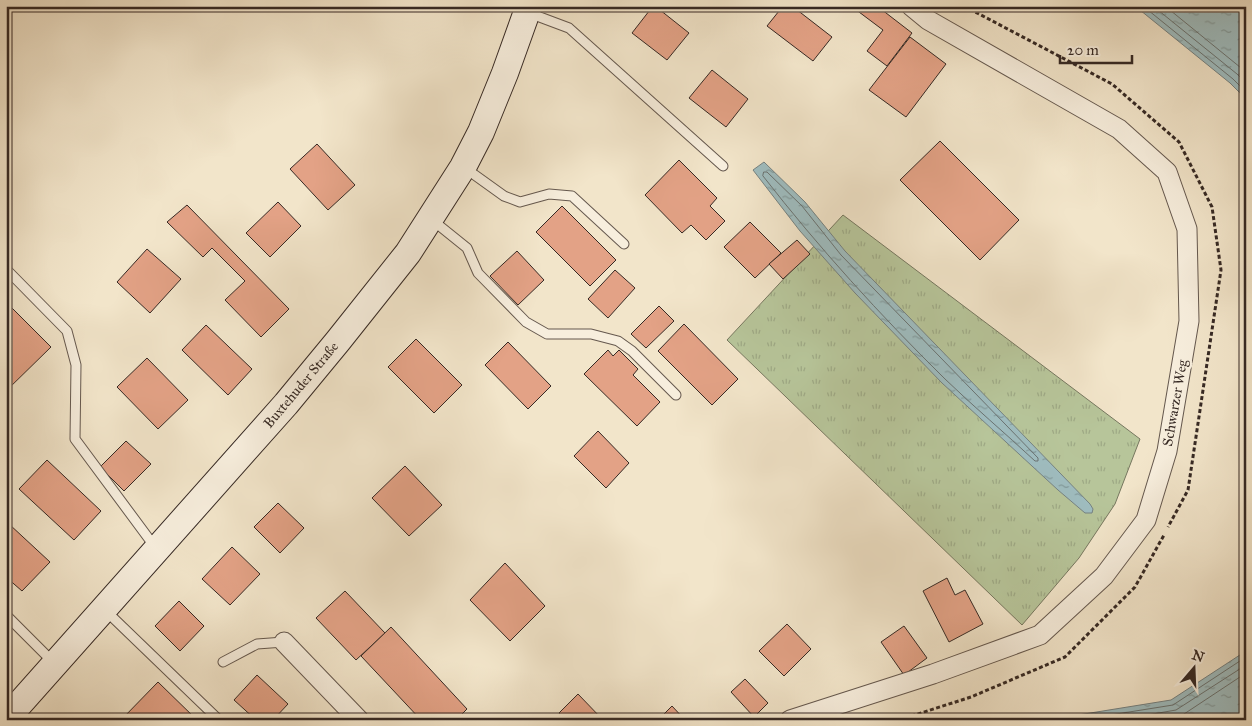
<svg xmlns="http://www.w3.org/2000/svg" width="1252" height="726" viewBox="0 0 1252 726" font-family="'IM FELL Great Primer',serif">
<style>
.grass{fill:url(#grass-tufts);stroke:#76775f}
.water{fill:url(#water-ripples);stroke:#758282}
.lines{fill:none;stroke-linecap:round;stroke-linejoin:round}
.shore{stroke:#6a7372;stroke-width:1}
.building{fill:#e3a286;stroke:#362924}
.lane-casing{stroke:#65584e;stroke-width:11}
.street-casing{stroke:#65584e;stroke-width:21}
.secondary-casing{stroke:#362924;stroke-width:28}
.path{stroke:#362924;stroke-width:3;stroke-dasharray:4 2.5;stroke-linecap:butt}
.lane{stroke:#f7eedd;stroke-width:9}
.street{stroke:#f7eedd;stroke-width:19}
.secondary{stroke:#f7eedd;stroke-width:26}
.labels{text-anchor:middle;dominant-baseline:central;stroke-width:5;stroke-linejoin:round;paint-order:stroke}
.street-label{font-size:14px;fill:#362924;stroke:#f7eedd}
</style>
<defs>
<pattern id="grass-tufts" width="24" height="20" patternUnits="userSpaceOnUse" patternTransform="scale(1.25)"><rect width="24" height="20" fill="#b7c59a"/><path d="M3 7l-1-3M5 7V3M7 7l1-3M15 17l-1-3M17 17v-4M19 17l1-3" fill="none" stroke="#9ea985"/></pattern>
<pattern id="water-ripples" width="26" height="14" patternUnits="userSpaceOnUse" patternTransform="scale(1.25)"><rect width="26" height="14" fill="#9fbdc0"/><path d="M2 4q2-2 4 0t4 0M15 11q2-2 4 0t4 0" fill="none" stroke="#829a9c"/></pattern>
</defs>
<rect width="100%" height="100%" fill="#f2e5ca"/>
<filter id="stains"><feTurbulence type="fractalNoise" baseFrequency=".004" numOctaves="4"/><feColorMatrix values="0 0 0 0 .2 0 0 0 0 .09 0 0 0 0 .02 0 0 0 .5 -.17"/></filter>
<radialGradient id="worn" r=".72"><stop offset=".6" stop-color="#630" stop-opacity="0"/><stop offset="1" stop-color="#630" stop-opacity=".3"/></radialGradient>
<!-- grass -->
<path class="grass" d="M 843,215 L 1140,439 L 1115,504 L 1079,558 L 1022,625 L 727,340 Z"/>
<!-- water -->
<g class="water">
<path d="M 1135,6 L 1246,6 L 1246,99 L 1230,83 Z"/>
<path d="M 764,162 L 805,202 L 845,251 L 1090,504 L 1093,509 L 1092,513 L 1085,513 L 1058,490 L 942,383 L 855,293 L 800,231 L 753,170 Z"/>
<path d="M 1246,651 L 1246,720 L 1047,720 L 1171,700 Z"/>
</g>
<g class="lines">
<!-- shore -->
<g class="shore">
<path d="M 1143,6 L 1233,79 L 1246,92"/>
<path d="M 1153,6 L 1237,74 L 1246,83"/>
<path d="M 1165,6 L 1246,72"/>
<path d="M 764,172 L 767,172 L 802,206 L 841,255 L 1038,458 L 1038,461 L 1035,461 C 1005,433 974,407 945,379 C 880,315 819,248 763,176 Z"/>
<path d="M 1079,720 L 1173,705 L 1246,657"/>
<path d="M 1118,720 L 1176,710 L 1246,665"/>
<path d="M 1165,720 L 1181,716 L 1246,673"/>
</g>
</g>
<!-- building -->
<g class="building">
<path d="M 653,6 L 655,6 L 689,33 L 667,60 L 632,33 Z"/>
<path d="M 783,6 L 792,6 L 832,37 L 813,61 L 767,26 Z"/>
<path d="M 851,6 L 877,6 L 912,33 L 887,66 L 867,51 L 883,30 Z"/>
<path d="M 910,37 L 946,64 L 906,117 L 869,90 Z"/>
<path d="M 712,70 L 748,99 L 726,127 L 689,98 Z"/>
<path d="M 940,141 L 1019,220 L 980,260 L 900,180 Z"/>
<path d="M 317,144 L 355,185 L 328,210 L 290,169 Z"/>
<path d="M 679,160 L 717,198 L 710,206 L 725,221 L 706,240 L 691,225 L 682,233 L 645,195 Z"/>
<path d="M 278,202 L 301,226 L 270,257 L 246,233 Z"/>
<path d="M 187,205 L 289,309 L 261,337 L 225,300 L 245,281 L 212,248 L 203,257 L 167,222 Z"/>
<path d="M 562,206 L 616,260 L 590,286 L 536,232 Z"/>
<path d="M 750,222 L 781,253 L 755,278 L 724,247 Z"/>
<path d="M 797,240 L 810,254 L 783,279 L 769,264 Z"/>
<path d="M 147,249 L 181,279 L 150,313 L 117,282 Z"/>
<path d="M 517,251 L 544,280 L 518,305 L 490,276 Z"/>
<path d="M 615,270 L 635,288 L 608,318 L 588,299 Z"/>
<path d="M 6,302 L 51,347 L 6,391 Z"/>
<path d="M 659,306 L 674,321 L 646,348 L 631,334 Z"/>
<path d="M 684,324 L 738,379 L 712,405 L 658,351 Z"/>
<path d="M 206,325 L 252,369 L 228,395 L 182,350 Z"/>
<path d="M 416,339 L 462,385 L 434,413 L 388,367 Z"/>
<path d="M 508,342 L 551,386 L 528,409 L 485,365 Z"/>
<path d="M 608,350 L 613,356 L 619,350 L 638,369 L 633,375 L 660,402 L 637,426 L 584,374 Z"/>
<path d="M 147,358 L 188,400 L 158,429 L 117,387 Z"/>
<path d="M 598,431 L 629,463 L 606,488 L 574,456 Z"/>
<path d="M 126,441 L 151,464 L 124,491 L 100,467 Z"/>
<path d="M 47,460 L 101,511 L 74,540 L 19,489 Z"/>
<path d="M 405,466 L 442,505 L 409,536 L 372,498 Z"/>
<path d="M 278,503 L 304,528 L 280,553 L 254,527 Z"/>
<path d="M 9,524 L 50,562 L 22,591 L 6,577 L 6,527 Z"/>
<path d="M 232,547 L 260,574 L 230,605 L 202,579 Z"/>
<path d="M 505,563 L 545,606 L 510,641 L 470,600 Z"/>
<path d="M 947,578 L 955,595 L 965,590 L 983,624 L 949,642 L 923,591 Z"/>
<path d="M 345,591 L 385,633 L 356,660 L 316,618 Z"/>
<path d="M 179,601 L 204,626 L 180,651 L 155,626 Z"/>
<path d="M 787,624 L 811,649 L 784,676 L 759,651 Z"/>
<path d="M 904,626 L 927,658 L 904,675 L 881,642 Z"/>
<path d="M 391,627 L 467,709 L 456,720 L 421,720 L 361,656 Z"/>
<path d="M 257,675 L 288,704 L 273,720 L 256,720 L 234,700 Z"/>
<path d="M 745,679 L 768,703 L 754,717 L 731,692 Z"/>
<path d="M 158,682 L 197,720 L 121,720 Z"/>
<path d="M 578,694 L 603,720 L 565,720 L 559,713 Z"/>
<path d="M 672,706 L 685,720 L 658,720 Z"/>
</g>
<g class="lines">
<defs>
<g id="lane">
<path d="M 529,13 L 569,28 L 723,166"/>
<path d="M 465,168 L 504,196 L 520,202 L 549,194 L 572,196 L 624,244"/>
<path d="M 431,219 L 467,248 L 478,273 L 526,322 L 547,334 L 591,334 L 618,341 L 632,351 L 676,395"/>
<path d="M 6,269 L 67,331 L 76,365 L 75,439 L 155,547"/>
<path d="M 106,611 L 219,720"/>
<path d="M 6,615 L 53,662"/>
<path d="M 223,662 L 257,644 L 284,642"/>
</g>
<g id="street">
<path d="M 284,642 L 359,720"/>
<path d="M 790,720 L 933,674 L 1040,635 L 1104,576 L 1146,520 L 1167,451 L 1189,321 L 1187,229 L 1167,172 L 1119,129 L 928,20 L 911,6"/>
</g>
<path id="secondary" d="M 6,719 L 286,404 L 338,341 L 408,253 L 463,167 L 481,132 L 505,73 L 529,6"/>
</defs>
<!-- lane casing -->
<use href="#lane" class="lane-casing"/>
<!-- street casing -->
<use href="#street" class="street-casing"/>
<!-- secondary casing -->
<use href="#secondary" class="secondary-casing"/>
<!-- path -->
<g class="path">
<path d="M 964,6 L 1112,84 L 1179,142 L 1212,207 L 1221,270 L 1188,490 L 1168,527"/>
<path d="M 899,720 L 971,697 L 1065,657 L 1135,587 L 1164,535"/>
</g>
<!-- lane -->
<use href="#lane" class="lane"/>
<!-- street -->
<use href="#street" class="street"/>
<!-- secondary -->
<use href="#secondary" class="secondary"/>
</g>
<g class="labels">
<!-- street labels -->
<g class="street-label">
<text transform="translate(301 385) rotate(-50)">Buxtehuder Straße</text>
<text transform="translate(1175 403) rotate(-80)">Schwarzer Weg</text>
</g>
</g>
<!-- margin -->
<rect width="1252" height="726" fill="none" stroke="#f2e5ca" stroke-width="25"/>
<rect x="8" y="8" width="1237" height="711" fill="none" stroke="#362924" stroke-width="2.5"/>
<rect x="12" y="12" width="1227" height="701" fill="none" stroke="#362924"/>
<!-- north arrow -->
<g transform="translate(1194 668) rotate(19)" stroke="#f7eedd" stroke-width="4" paint-order="stroke">
<path d="M0-4L9 19L0 12L-9 19Z" fill="#362924"/>
<text y="-8" font-size="14" font-weight="bold" text-anchor="middle" fill="#362924">N</text>
</g>
<!-- scale -->
<path d="M1060 55v8h72v-8" fill="none" stroke="#362924" stroke-width="2.5"/>
<text x="1067" y="55" font-size="15" fill="#362924" stroke="#f7eedd" stroke-width="4" paint-order="stroke">20 m</text>
<rect width="100%" height="100%" filter="url(#stains)"/>
<rect width="100%" height="100%" fill="url(#worn)"/>
</svg>
